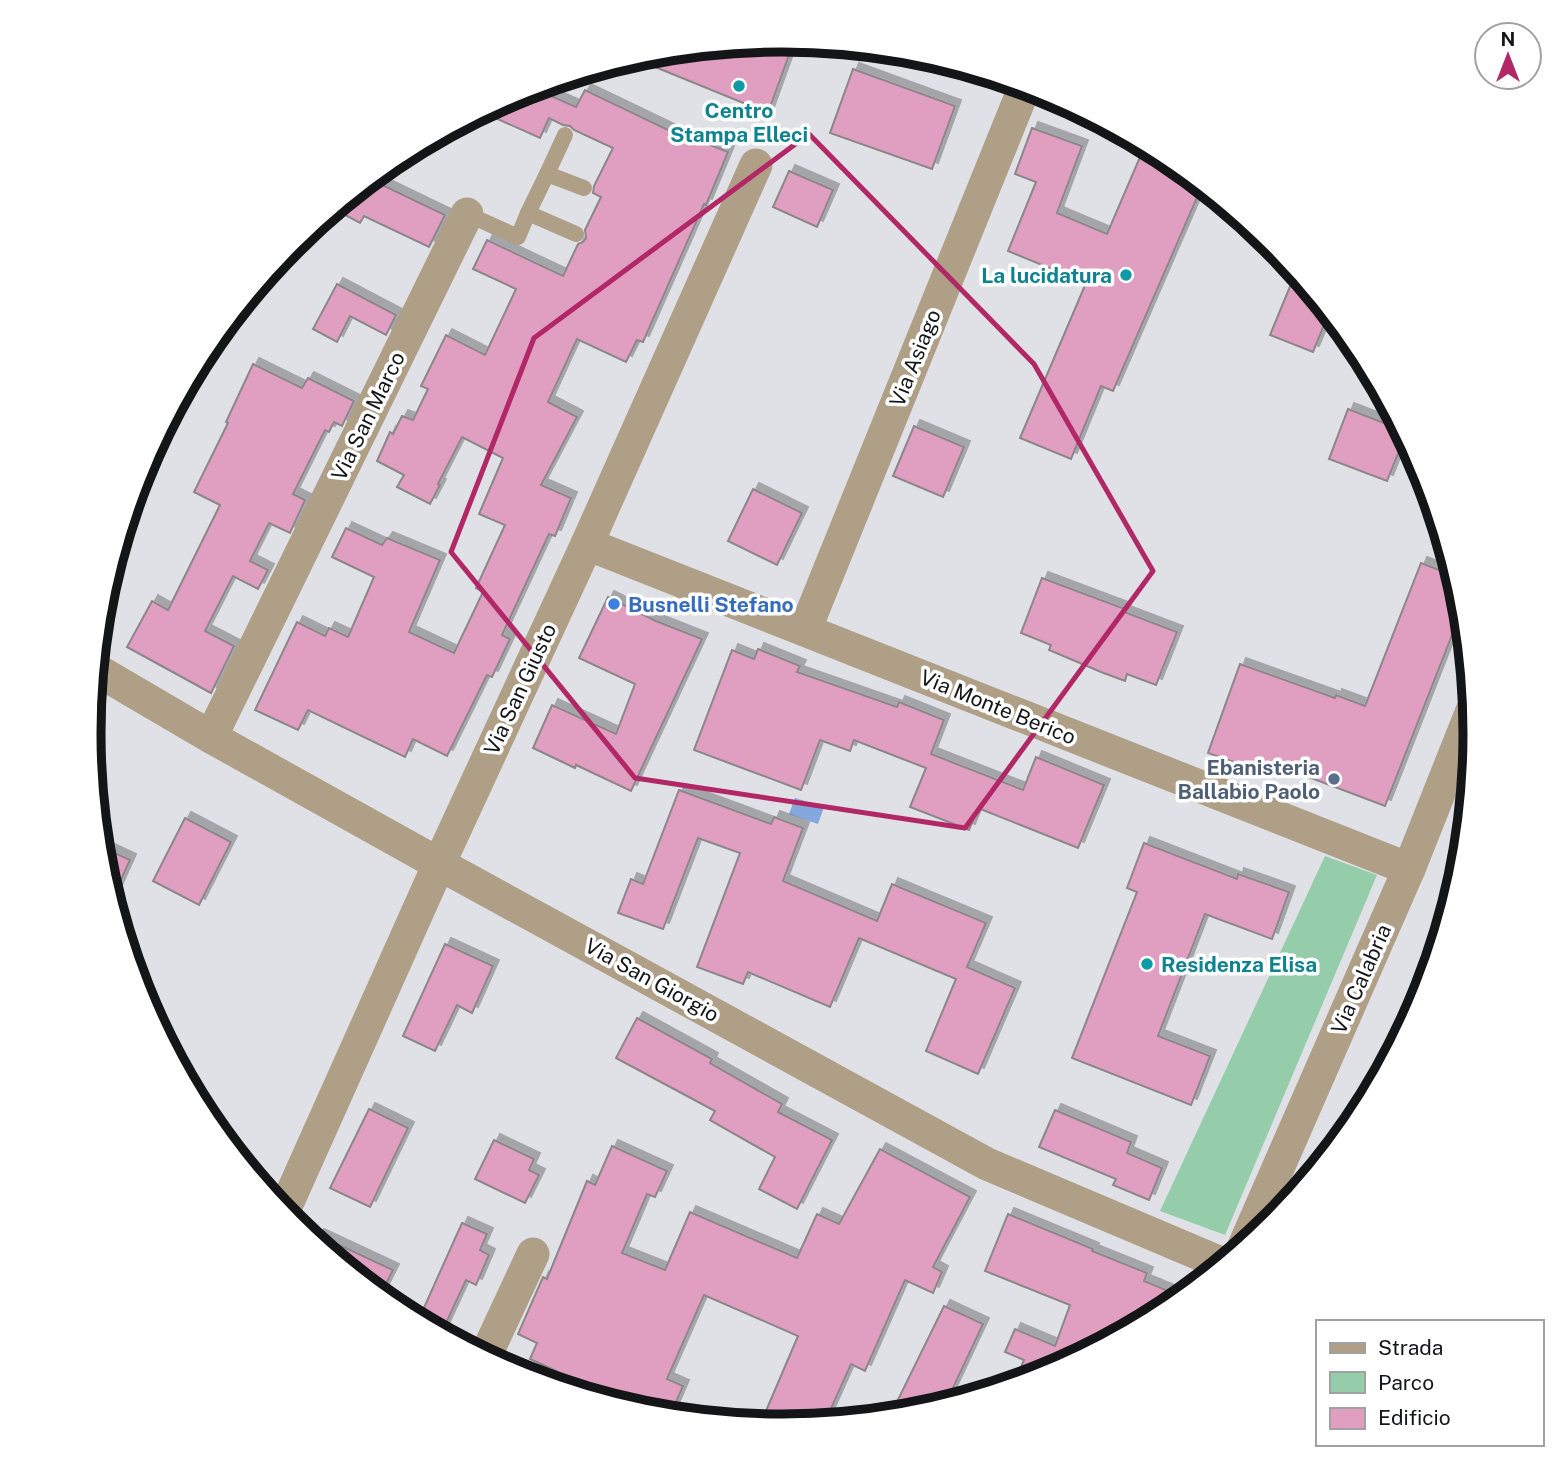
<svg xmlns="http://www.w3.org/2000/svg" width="1564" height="1467" viewBox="0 0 1564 1467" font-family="'Public Sans',sans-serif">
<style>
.green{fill:#95cdab}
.water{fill:#84a8de}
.building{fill:#e09ec0;stroke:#8c8689;stroke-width:2;filter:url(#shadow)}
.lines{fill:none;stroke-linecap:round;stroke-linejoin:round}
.service{stroke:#af9f86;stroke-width:16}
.minor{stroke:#af9f86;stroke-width:33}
.marked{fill:none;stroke:#b22866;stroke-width:5;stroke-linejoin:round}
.culture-dot{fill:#0f9aa8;stroke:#fff;stroke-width:2.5}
.shop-dot{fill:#3f7fe0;stroke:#fff;stroke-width:2.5}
.service-dot{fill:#5c6f8a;stroke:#fff;stroke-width:2.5}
.labels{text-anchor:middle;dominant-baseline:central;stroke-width:7;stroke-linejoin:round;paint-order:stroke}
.culture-label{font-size:21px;font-weight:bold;fill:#0d838f;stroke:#fff}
.street-label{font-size:21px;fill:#141517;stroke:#fff}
.shop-label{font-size:21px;font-weight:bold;fill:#366cbe;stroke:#fff;text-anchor:start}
.service-label{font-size:21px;font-weight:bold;fill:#4e5e75;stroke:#fff;text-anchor:end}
.rim{fill:none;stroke:#141517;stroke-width:9}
</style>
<defs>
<filter id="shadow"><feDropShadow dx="6" dy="-6" stdDeviation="0" flood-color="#0004"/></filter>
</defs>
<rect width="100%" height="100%" fill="#e0e1e7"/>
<!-- green -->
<path class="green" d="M 1325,856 L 1377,875 L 1225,1235 L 1160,1211 Z"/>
<!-- water -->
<path class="water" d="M 795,798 L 824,807 L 818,824 L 789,814 Z"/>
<!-- building -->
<g class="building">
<path d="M 782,40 L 794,41 L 768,113 L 633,58 L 647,53 Z"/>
<path d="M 853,69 L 955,106 L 932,169 L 830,133 Z"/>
<path d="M 533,88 L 576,107 L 585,90 L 687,139 L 688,136 L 728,152 L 706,205 L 704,204 L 643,342 L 637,340 L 626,362 L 577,339 L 548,402 L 577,417 L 541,485 L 571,498 L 555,536 L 549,534 L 502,635 L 510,639 L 492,677 L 487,675 L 447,756 L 413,739 L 405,757 L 308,710 L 298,730 L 255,710 L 297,622 L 325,636 L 329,628 L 348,637 L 374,577 L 332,557 L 346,528 L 382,545 L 387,538 L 440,560 L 409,632 L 454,653 L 483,592 L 476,588 L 505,525 L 479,514 L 503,458 L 462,437 L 438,484 L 440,485 L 430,504 L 397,487 L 404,475 L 377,461 L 390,432 L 393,434 L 402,416 L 413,420 L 428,389 L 421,386 L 446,335 L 485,355 L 516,289 L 473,269 L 487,240 L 563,276 L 578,244 L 583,242 L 586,238 L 585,230 L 601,197 L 593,193 L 594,186 L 613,148 L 574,130 L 570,126 L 563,125 L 549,118 L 540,138 L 482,112 L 517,93 Z"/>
<path d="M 1032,128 L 1082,146 L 1057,213 L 1107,234 L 1140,157 L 1197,181 L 1202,186 L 1113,391 L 1101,386 L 1071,459 L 1020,438 L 1086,283 L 1008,251 L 1036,182 L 1015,174 Z"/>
<path d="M 789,171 L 833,190 L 817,227 L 773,207 Z"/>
<path d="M 370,179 L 445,215 L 429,247 L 364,216 L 360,223 L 334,209 Z"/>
<path d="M 1296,272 L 1329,313 L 1313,352 L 1270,335 Z"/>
<path d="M 337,284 L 396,315 L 386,335 L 350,316 L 337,342 L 313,329 Z"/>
<path d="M 253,364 L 302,388 L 308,378 L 354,401 L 342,426 L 334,422 L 329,432 L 325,430 L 293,494 L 305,500 L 290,533 L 269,523 L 250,561 L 268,570 L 258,589 L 233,576 L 205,631 L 234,646 L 211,693 L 127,647 L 152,601 L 168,610 L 220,505 L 194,492 L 228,423 L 226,422 Z"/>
<path d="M 1348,409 L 1402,430 L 1405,436 L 1387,481 L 1329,459 Z"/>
<path d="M 914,426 L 964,447 L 943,497 L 893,476 Z"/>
<path d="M 753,489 L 802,513 L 777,565 L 728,541 Z"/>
<path d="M 1421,563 L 1455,576 L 1462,599 L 1463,607 L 1385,806 L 1269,762 L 1265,773 L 1208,753 L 1240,664 L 1335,698 L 1336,695 L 1365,706 Z"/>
<path d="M 1042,578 L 1125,609 L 1124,612 L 1177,632 L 1156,685 L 1127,674 L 1125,681 L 1101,672 L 1049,650 L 1051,645 L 1021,633 Z"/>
<path d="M 608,597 L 656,621 L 702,639 L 631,791 L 576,765 L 575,768 L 533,748 L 552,705 L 616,734 L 635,684 L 579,658 Z"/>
<path d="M 758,649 L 800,666 L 797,672 L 897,707 L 899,702 L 944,720 L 931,754 L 1023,790 L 1036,757 L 1104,785 L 1078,848 L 978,808 L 969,830 L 910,807 L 926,768 L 854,740 L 850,751 L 820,740 L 801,790 L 694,750 L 732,650 L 754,659 Z"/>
<path d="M 679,790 L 771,824 L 774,817 L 803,828 L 783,881 L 877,921 L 892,884 L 986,923 L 967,967 L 1015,988 L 978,1074 L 926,1051 L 956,979 L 859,938 L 830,1007 L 748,972 L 743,984 L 697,967 L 740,853 L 698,838 L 663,929 L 618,913 L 631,879 L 643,884 Z"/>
<path d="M 185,818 L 231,842 L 199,905 L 153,881 Z"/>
<path d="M 1144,843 L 1237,879 L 1238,874 L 1289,892 L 1272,939 L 1205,914 L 1158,1036 L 1210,1056 L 1191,1105 L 1072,1058 L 1137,892 L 1127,888 Z"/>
<path d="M 100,846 L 130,860 L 112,900 L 102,868 Z"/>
<path d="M 445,944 L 493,966 L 472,1013 L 457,1005 L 435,1051 L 403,1036 Z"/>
<path d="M 637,1018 L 712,1059 L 710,1063 L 782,1104 L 778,1112 L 832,1140 L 797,1209 L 759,1189 L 775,1157 L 710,1120 L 715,1111 L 616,1058 Z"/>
<path d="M 369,1109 L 408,1128 L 370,1207 L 330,1188 Z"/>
<path d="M 1055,1110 L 1131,1142 L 1127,1153 L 1162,1168 L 1149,1200 L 1113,1185 L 1116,1179 L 1039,1147 Z"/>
<path d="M 494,1140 L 534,1159 L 529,1170 L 539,1175 L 525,1203 L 475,1179 Z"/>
<path d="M 612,1146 L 667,1171 L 655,1197 L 647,1194 L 622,1253 L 665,1270 L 690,1212 L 797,1258 L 817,1214 L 839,1224 L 880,1149 L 970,1197 L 933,1267 L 942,1272 L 933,1293 L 905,1280 L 865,1371 L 851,1364 L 825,1422 L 782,1427 L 760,1425 L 798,1336 L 704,1295 L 667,1379 L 683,1386 L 670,1416 L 646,1413 L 623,1406 L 598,1395 L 600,1391 L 530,1359 L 537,1343 L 518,1334 L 543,1277 L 547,1279 L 587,1181 L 595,1185 Z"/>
<path d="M 1008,1214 L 1093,1249 L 1092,1251 L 1147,1273 L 1144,1281 L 1171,1292 L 1163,1312 L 1047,1374 L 1014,1384 L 1024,1360 L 1005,1352 L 1015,1329 L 1055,1346 L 1070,1305 L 985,1271 Z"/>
<path d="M 462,1223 L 487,1234 L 480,1250 L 489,1255 L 476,1285 L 466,1280 L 441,1334 L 418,1321 Z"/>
<path d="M 318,1235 L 393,1270 L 380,1296 L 314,1242 Z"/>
<path d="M 944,1306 L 983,1324 L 945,1405 L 917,1413 L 890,1416 Z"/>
</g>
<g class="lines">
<!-- service -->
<g class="service">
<path d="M 547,174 L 565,135"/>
<path d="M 528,213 L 547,174 L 584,188"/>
<path d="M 467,214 L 518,237 L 528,213 L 576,234"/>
</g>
<!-- minor -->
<g class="minor">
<path d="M 587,544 L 1409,869"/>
<path d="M 805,630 L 1025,86"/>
<path d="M 95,669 L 211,737 L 439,864 L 987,1164 L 1223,1264"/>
<path d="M 211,737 L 467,214"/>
<path d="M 283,1213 L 439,864 L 587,544 L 756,165"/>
<path d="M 1243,1248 L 1409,869 L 1473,708"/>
<path d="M 485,1357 L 533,1254"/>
</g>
</g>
<!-- marked area -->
<path class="marked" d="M 809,134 L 1034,364 L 1153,571 L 965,828 L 635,778 L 451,552 L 534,338 Z"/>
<!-- markers -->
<g class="culture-dot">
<circle cx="739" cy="86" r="7"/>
<circle cx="1126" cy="275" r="7"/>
<circle cx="1147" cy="964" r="7"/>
</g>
<circle class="shop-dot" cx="614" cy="604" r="7"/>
<circle class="service-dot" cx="1334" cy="779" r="7"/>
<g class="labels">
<!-- culture labels -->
<g class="culture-label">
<text x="739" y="110">Centro<tspan x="739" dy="24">Stampa Elleci</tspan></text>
<text x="1112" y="275" text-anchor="end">La lucidatura</text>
<text x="1161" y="964" text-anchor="start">Residenza Elisa</text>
</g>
<!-- street labels -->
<g class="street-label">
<text transform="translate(915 358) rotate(-68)">Via Asiago</text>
<text transform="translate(368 416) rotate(-64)">Via San Marco</text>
<text transform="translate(520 689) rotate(-65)">Via San Giusto</text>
<text transform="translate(998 707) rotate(22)">Via Monte Berico</text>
<text transform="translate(1361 979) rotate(-66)">Via Calabria</text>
<text transform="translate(652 980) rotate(29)">Via San Giorgio</text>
</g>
<!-- shop labels -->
<g class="shop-label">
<text x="628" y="604">Busnelli Stefano</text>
</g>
<!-- service labels -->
<g class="service-label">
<text x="1320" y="767">Ebanisteria<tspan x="1320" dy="24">Ballabio Paolo</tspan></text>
</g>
</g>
<!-- crop -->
<path d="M0 0H1564V1467H0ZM101 733a681 681 0 1 1 1362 0a681 681 0 1 1-1362 0Z" fill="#fff" fill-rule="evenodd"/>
<path class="rim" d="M101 733a681 681 0 1 1 1362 0a681 681 0 1 1-1362 0Z"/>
<!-- legend -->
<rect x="1316" y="1320" width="228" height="126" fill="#ffffff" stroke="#a1a1a2" stroke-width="2"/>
<rect x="1330" y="1343" width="35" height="10" fill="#af9f86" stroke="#a1a1a2" stroke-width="2"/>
<text x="1378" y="1355" font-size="21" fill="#141517">Strada</text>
<rect x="1330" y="1372" width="35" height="21" fill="#95cdab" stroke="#a1a1a2" stroke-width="2"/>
<text x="1378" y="1390" font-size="21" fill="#141517">Parco</text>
<rect x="1330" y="1408" width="35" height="21" fill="#e09ec0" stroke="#a1a1a2" stroke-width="2"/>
<text x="1378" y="1425" font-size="21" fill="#141517">Edificio</text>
<!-- north arrow -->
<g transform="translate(1508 56)"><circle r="33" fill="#ffffff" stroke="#a1a1a2" stroke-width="2"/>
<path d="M0-5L12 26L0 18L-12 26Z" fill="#b22866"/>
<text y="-10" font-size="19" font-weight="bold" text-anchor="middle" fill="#141517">N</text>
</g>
</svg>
